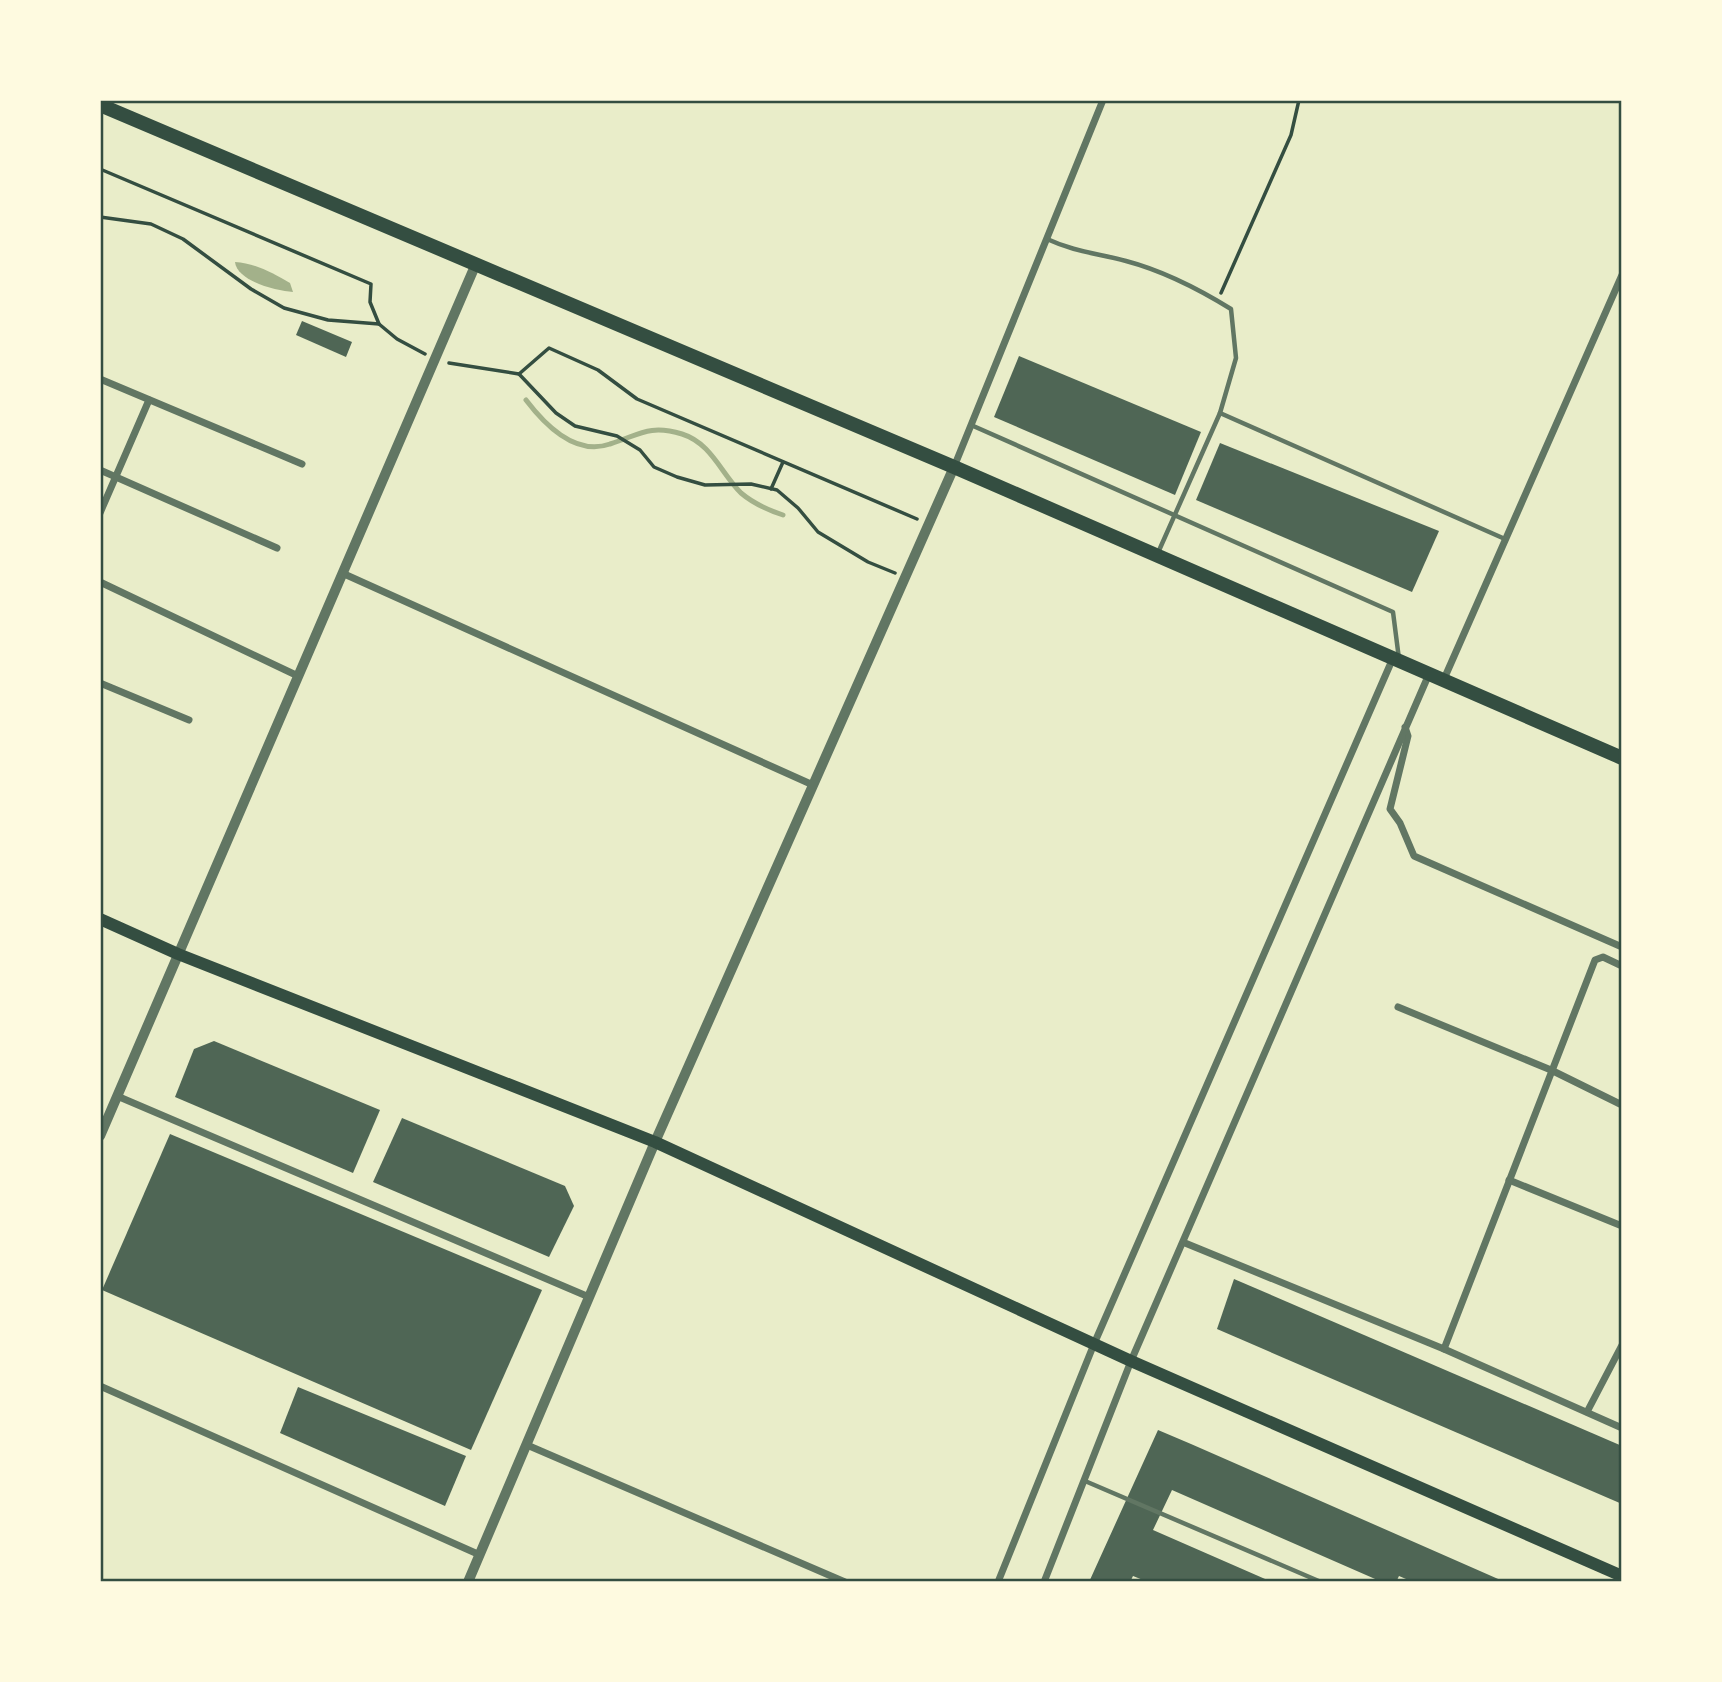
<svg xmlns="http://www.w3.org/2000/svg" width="1722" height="1682" viewBox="0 0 1722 1682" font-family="Signika,sans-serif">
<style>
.water{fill:#a3b18a}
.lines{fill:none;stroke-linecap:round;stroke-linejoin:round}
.stream{stroke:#a3b18a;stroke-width:5}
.building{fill:#4f6655}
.path{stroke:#344e41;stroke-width:3.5}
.service{stroke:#617663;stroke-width:4.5}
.minor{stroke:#617663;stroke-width:7}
.tertiary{stroke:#617663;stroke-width:10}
.primary{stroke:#344e41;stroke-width:12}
.trunk{stroke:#344e41;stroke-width:14}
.neatline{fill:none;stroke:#344e41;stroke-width:2.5}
</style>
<rect width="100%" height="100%" fill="#e9edc9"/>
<!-- water -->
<path class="water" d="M 235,262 C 255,263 273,273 290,283 L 293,292 C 276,291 237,281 235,262 Z"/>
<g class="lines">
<!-- stream -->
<path class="stream" d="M 526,400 C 545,425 576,456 610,444 C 639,435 649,424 682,434 C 711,443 721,473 741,493 C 754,504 768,510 783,515"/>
</g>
<!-- building -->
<g class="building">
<path d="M 302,321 L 352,342 L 346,357 L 296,335 Z"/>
<path d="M 1019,356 L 1201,432 L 1175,495 L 994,417 Z"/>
<path d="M 1220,443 L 1439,531 L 1412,592 L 1196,500 Z"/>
<path d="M 214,1041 L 380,1110 L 353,1173 L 175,1097 L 194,1049 Z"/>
<path d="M 402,1118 L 565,1186 L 574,1206 L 549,1257 L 373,1182 Z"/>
<path d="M 170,1134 L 542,1290 L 471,1450 L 102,1290 Z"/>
<path d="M 1234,1279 L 1622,1446 L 1622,1504 L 1217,1329 Z"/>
<path d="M 298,1387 L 466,1456 L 445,1506 L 280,1433 Z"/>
<path d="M 1158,1430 L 1191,1444 L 1505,1582 L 1413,1582 L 1399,1576 L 1396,1582 L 1382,1582 L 1172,1490 L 1153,1530 L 1272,1582 L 1148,1582 L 1133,1576 L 1130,1582 L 1089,1582 Z"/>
</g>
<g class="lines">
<!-- path -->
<g class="path">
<path d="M 100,169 L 371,284 L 370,302 L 379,324"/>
<path d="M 100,217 L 151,224 L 183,239 L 251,289 L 284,308 L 328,320 L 379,324 L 397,339 L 425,354"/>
<path d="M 1221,293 L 1291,135 L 1299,100"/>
<path d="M 449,363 L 519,374 L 556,413 L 575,426 L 617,436 L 640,450 L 654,467 L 677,477 L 705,485 L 751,484 L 777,490 L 798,508 L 818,532 L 868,562 L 895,573"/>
<path d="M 519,374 L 549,348 L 598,370 L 637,399 L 917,519"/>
<path d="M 771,489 L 783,462"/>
</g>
<!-- service -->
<g class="service">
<path d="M 1047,239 C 1075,252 1096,253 1126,261 C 1164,271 1197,288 1231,309 L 1236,358 L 1220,413 L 1157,555"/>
<path d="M 1220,413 L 1505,539"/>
<path d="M 971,425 L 1393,612 L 1399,659"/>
<path d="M 1085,1481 L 1321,1582"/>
</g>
<!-- minor -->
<g class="minor">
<path d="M 100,379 L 302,464"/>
<path d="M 954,467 L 1103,100"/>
<path d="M 100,470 L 277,548"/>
<path d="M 100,513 L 149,400"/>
<path d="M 342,573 L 813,785"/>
<path d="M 100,582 L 298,676"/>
<path d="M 1444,679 L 1622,275"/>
<path d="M 100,683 L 189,720"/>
<path d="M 1405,727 L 1408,736 L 1390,809 L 1400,823 L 1414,856 L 1622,947"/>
<path d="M 1398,1007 L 1551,1070 L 1622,1105"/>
<path d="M 117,1096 L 589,1297"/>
<path d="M 1509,1180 L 1622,1226"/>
<path d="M 1185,1243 L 1444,1349 L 1622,1428"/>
<path d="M 1444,1349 L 1595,960 L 1603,957 L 1622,966"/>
<path d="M 100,1386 L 480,1555"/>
<path d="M 1587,1412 L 1622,1345"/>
<path d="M 527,1445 L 845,1582"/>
<path d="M 998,1582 L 1094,1344 L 1393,658"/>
<path d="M 1044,1582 L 1131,1361 L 1429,674"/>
</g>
<!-- tertiary -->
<g class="tertiary">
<path d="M 100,1136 L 475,266"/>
<path d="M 468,1582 L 655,1142 L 954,467"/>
</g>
<!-- primary -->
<path class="primary" d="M 100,919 L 178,954 L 655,1142 L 1131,1361 L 1622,1576"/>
<!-- trunk -->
<path class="trunk" d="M 100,105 L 954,467 L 1622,758"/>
</g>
<!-- border -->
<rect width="1722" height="1682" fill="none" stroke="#fefae0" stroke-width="203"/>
<rect x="102" y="102" width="1518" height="1478" class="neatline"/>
</svg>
